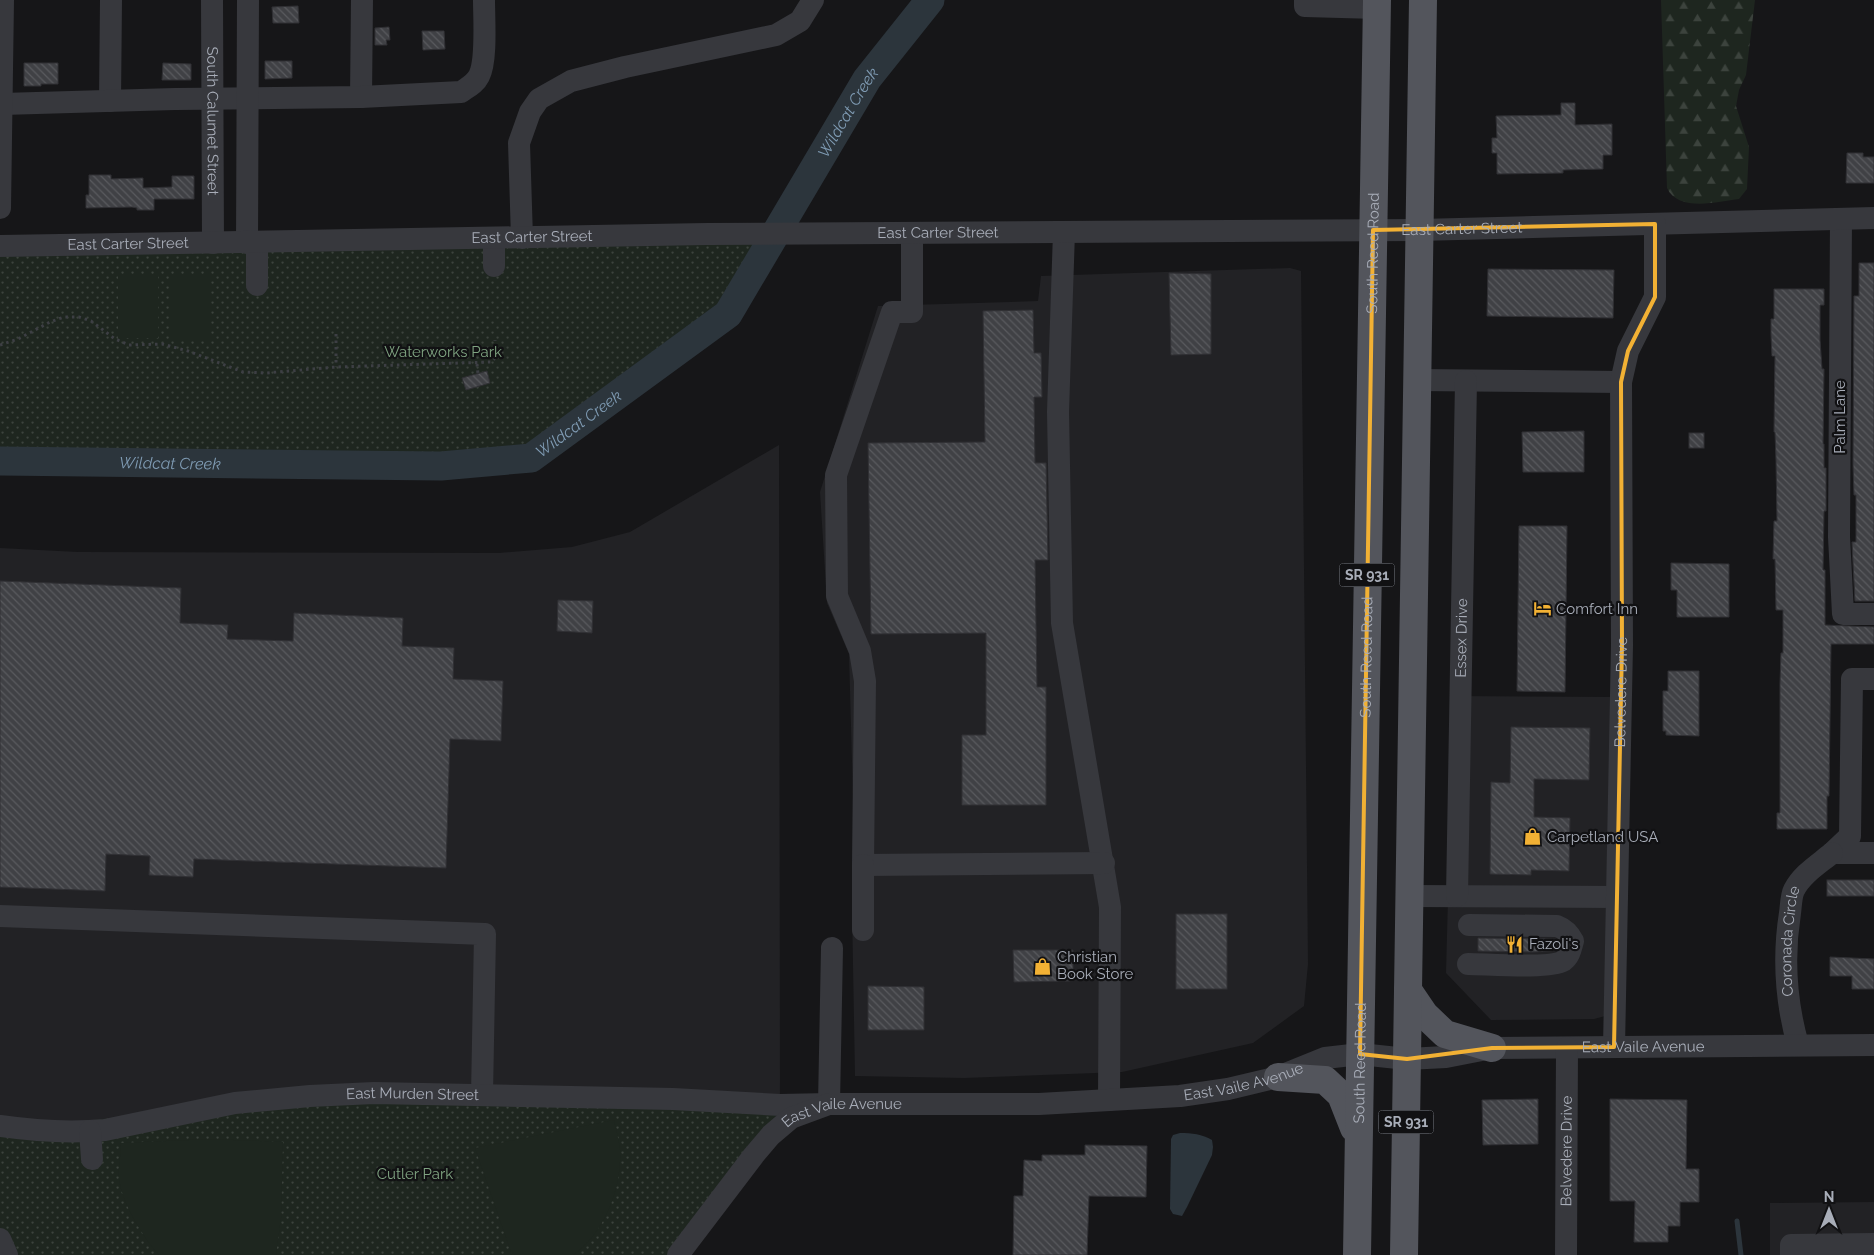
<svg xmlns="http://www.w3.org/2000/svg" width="1874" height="1255" viewBox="0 0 1874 1255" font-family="Raleway,sans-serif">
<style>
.built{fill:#222225}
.forest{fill:url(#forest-firs)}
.park{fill:url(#park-dots)}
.pitch{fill:#1e261f}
.water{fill:#2c353c}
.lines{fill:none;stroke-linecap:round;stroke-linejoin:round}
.stream{stroke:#2c353c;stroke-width:5}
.river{stroke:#2c353c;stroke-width:29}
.building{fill:url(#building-back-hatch);stroke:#303034}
.path{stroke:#3d3f44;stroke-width:3;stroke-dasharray:2.5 4;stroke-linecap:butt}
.minor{stroke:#37383d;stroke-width:22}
.major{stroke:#53555c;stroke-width:28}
.marked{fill:none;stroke:#f2b134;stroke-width:4;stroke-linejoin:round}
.labels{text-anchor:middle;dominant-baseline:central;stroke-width:4.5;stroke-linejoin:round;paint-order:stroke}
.shield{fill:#111113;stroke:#7b7e86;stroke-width:1}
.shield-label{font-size:14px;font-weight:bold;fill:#a8adb8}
.street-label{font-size:15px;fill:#a8adb8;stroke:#111113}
.park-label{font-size:15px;fill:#7fa381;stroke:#111113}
.poi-label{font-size:15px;fill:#a8adb8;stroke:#111113;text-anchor:start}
.water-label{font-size:16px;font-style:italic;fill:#7f9bb3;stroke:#111113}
</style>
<defs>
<pattern id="forest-firs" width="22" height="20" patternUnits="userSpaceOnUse" patternTransform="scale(1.25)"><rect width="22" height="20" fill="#1e261f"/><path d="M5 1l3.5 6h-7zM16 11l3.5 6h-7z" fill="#3c433d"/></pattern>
<pattern id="park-dots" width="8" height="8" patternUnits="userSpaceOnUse" patternTransform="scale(1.25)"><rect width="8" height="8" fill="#1e261f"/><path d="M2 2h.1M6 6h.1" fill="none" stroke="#3c433d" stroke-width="1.8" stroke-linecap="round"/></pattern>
<pattern id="building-back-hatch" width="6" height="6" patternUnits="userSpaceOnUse" patternTransform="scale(1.25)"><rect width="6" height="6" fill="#404145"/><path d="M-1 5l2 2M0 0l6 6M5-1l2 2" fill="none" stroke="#595a5e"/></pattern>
</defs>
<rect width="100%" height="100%" fill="#161618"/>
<!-- built -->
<g class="built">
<path d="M 1290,268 L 1301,271 L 1308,964 L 1304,1006 L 1253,1043 L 1122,1072 L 964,1078 L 855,1076 L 852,909 L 854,834 L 849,654 L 827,603 L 820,492 L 878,306 L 1038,301 L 1041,276 Z"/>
<path d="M 779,445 L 780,1105 L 105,1130 L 0,1126 L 0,548 L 78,552 L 499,553 L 572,547 L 630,532 Z"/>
<path d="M 1450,696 L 1613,697 L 1605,1016 L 1594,1019 L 1491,1020 L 1446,973 L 1450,822 Z"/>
<path d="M 1874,1202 L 1874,1255 L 1770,1255 L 1770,1203 Z"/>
</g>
<!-- forest -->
<path class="forest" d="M 1661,0 L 1755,0 L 1746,75 L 1739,90 L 1736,106 L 1749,147 L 1747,189 L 1739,199 C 1717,202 1678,212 1667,188 Z"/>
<!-- park -->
<g class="park">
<path d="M 776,234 L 728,314 L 531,458 L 441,466 L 0,461 L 0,246 Z"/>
<path d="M 673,1099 L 791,1118 L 678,1255 L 7,1255 L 0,1239 L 0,1126 L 19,1129 L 235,1103 Z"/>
</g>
<!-- pitch -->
<g class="pitch">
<rect x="118" y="274" width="40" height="64"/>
<rect x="169" y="274" width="40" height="65"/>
<path d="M 614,1120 C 616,1129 619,1140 620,1150 C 622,1187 605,1233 573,1255 L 512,1255 L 475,1148 Z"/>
<path d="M 211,1139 L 283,1142 L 281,1218 L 276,1255 L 159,1255 C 143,1237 122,1203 119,1179 C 118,1167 121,1155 121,1143 Z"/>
</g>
<!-- water -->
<path class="water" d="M 1180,1133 C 1192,1133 1202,1134 1212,1140 L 1213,1147 L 1212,1155 L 1187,1207 L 1182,1216 L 1173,1214 L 1170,1209 L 1171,1139 L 1173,1135 Z"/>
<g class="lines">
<!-- stream -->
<path class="stream" d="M 1737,1221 L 1741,1255"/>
<!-- river -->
<path class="river" id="s1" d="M 0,461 L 441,466 L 531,458 L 728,314 L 867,79 L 930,0"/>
</g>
<!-- building -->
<g class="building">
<path d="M 298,6 L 299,23 L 273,23 L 272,7 Z"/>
<path d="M 389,27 L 390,40 L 386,40 L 387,45 L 375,45 L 375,28 Z"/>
<path d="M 422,31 L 444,31 L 445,49 L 423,50 Z"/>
<path d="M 265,61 L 292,61 L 292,78 L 265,79 Z"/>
<path d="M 24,63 L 58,63 L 58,84 L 41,84 L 41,86 L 24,86 Z"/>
<path d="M 163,63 L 191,64 L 191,80 L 162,80 Z"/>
<path d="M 1561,103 L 1575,103 L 1575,125 L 1612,124 L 1612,155 L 1603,155 L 1603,169 L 1563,170 L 1563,173 L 1497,174 L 1497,153 L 1492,153 L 1492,138 L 1497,138 L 1496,116 L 1561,115 Z"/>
<path d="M 1847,153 L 1863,153 L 1863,157 L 1874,157 L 1874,183 L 1846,183 Z"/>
<path d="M 89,175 L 111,175 L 111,179 L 143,178 L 143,188 L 172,187 L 172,176 L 194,176 L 194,199 L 154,199 L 154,210 L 137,210 L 137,208 L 132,207 L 86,208 L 86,195 L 89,195 Z"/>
<path d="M 1859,263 L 1874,263 L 1874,601 L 1855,601 L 1852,542 L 1856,542 L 1856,495 L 1854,495 L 1853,464 L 1854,296 L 1859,296 Z"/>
<path d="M 1488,269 L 1614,270 L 1613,318 L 1487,316 Z"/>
<path d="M 1169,273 L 1211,274 L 1211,354 L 1171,355 Z"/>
<path d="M 1774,289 L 1824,289 L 1824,305 L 1820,305 L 1820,340 L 1822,369 L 1824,369 L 1823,444 L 1824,444 L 1824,468 L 1826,468 L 1826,511 L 1824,511 L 1823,570 L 1825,570 L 1825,625 L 1874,627 L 1874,644 L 1831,644 L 1829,796 L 1827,796 L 1827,829 L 1777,829 L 1777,813 L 1780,813 L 1780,683 L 1781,653 L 1783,653 L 1783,610 L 1776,610 L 1775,559 L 1773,559 L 1774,521 L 1777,521 L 1776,460 L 1775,432 L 1774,432 L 1775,356 L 1772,356 L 1771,335 L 1771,319 L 1774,319 Z"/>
<path d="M 1033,310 L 1034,353 L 1041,353 L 1042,397 L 1034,397 L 1035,463 L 1046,463 L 1048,560 L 1035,560 L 1037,687 L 1046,687 L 1046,805 L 962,805 L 962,735 L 986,735 L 986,633 L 871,634 L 868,443 L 985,442 L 983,311 Z"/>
<path d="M 487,371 L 490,383 L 466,390 L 462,378 Z"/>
<path d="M 1584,431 L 1584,472 L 1523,472 L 1522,432 Z"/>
<rect x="1689" y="433" width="15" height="15"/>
<path d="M 1519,526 L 1567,526 L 1565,692 L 1517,691 Z"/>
<path d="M 1671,563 L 1729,564 L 1729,617 L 1677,617 L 1677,590 L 1671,590 Z"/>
<path d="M 0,581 L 181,588 L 180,623 L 228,625 L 227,639 L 293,641 L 294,613 L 403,618 L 402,646 L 454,648 L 453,679 L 503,681 L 501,741 L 450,739 L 446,868 L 194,859 L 193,877 L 149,875 L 150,856 L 106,854 L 105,891 L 0,887 Z"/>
<path d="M 558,600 L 593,601 L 592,633 L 557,631 Z"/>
<path d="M 1668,671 L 1699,671 L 1699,736 L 1666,735 L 1666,731 L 1663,731 L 1663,691 L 1668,691 Z"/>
<path d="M 1511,727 L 1590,728 L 1589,780 L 1534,779 L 1534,817 L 1570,818 L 1569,871 L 1531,870 L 1531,875 L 1490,874 L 1491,782 L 1510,783 Z"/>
<rect x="1827" y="880" width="47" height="16"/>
<rect x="1176" y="914" width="51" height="75"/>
<path d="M 1478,938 L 1552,939 L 1552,951 L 1532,952 L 1478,951 Z"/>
<path d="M 1013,950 L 1073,950 L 1073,981 L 1014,982 Z"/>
<path d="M 1830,957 L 1874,959 L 1874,989 L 1852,989 L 1852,976 L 1830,976 Z"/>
<path d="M 868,986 L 924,987 L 924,1030 L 868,1030 Z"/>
<path d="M 1538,1099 L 1538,1144 L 1483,1145 L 1482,1100 Z"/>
<path d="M 1610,1099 L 1687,1100 L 1686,1169 L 1699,1169 L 1699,1202 L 1680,1202 L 1680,1226 L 1668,1226 L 1668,1242 L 1634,1242 L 1635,1201 L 1610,1201 Z"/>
<path d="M 1085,1145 L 1147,1146 L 1146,1197 L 1089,1196 L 1087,1255 L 1013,1255 L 1014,1196 L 1023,1196 L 1024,1160 L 1042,1161 L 1042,1155 L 1085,1155 Z"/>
</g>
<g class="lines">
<!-- path -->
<g class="path">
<path d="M 336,334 L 336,367"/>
<path d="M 0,345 L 18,339 L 50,322 L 64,317 L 79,317 L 91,321 L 115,339 L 129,345 L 162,344 L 188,351 L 243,372 L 266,373 L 336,367 L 491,362 L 495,358 L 495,340"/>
<path d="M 477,364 L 478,374"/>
</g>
<!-- minor -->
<g class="minor">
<path id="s2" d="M 212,0 L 213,243"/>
<path d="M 1305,0 L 1305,6 L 1377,8"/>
<path d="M 361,97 L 362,0"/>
<path d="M 110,101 L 111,0"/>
<path d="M 2,104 L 175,99 L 361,97 L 461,92 C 468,87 475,84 479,76 C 487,61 484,19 484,0"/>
<path d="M 0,208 L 3,0"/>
<path d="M 1841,219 L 1839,537 L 1843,614 L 1874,614"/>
<path d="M 1064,232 L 1058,412 L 1062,623 L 1110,907 L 1109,1100"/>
<path d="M 912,233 L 912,312 L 892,312 L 836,475 L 837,596 L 860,651 L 865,681 L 863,865 L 1104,863"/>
<path d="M 494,238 L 494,266"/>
<path d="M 522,238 L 519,143 L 530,112 L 539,99 L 571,81 L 625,67 L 776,35 L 800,21 L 813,0"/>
<path d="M 247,243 L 248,0"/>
<path d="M 257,243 L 257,285"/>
<path id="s3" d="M 0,246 L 707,234 L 1420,230 L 1874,218"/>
<path d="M 1416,380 L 1621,382"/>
<path d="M 1874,679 L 1852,679 L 1850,836 L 1832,853 L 1874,853"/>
<path d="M 1408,896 L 1617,897"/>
<path id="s4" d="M 1457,896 L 1466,381"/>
<path d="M 0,916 L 485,934 L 482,1095"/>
<path d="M 863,930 L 863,865"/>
<path d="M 1468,964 C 1486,964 1550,969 1563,961 C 1570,956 1571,948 1573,941 C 1569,933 1565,929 1557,926 L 1469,925"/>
<path id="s5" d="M 1798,1045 C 1786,1002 1783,957 1790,913 C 1791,906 1791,896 1794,890 C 1802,874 1819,864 1832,853"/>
<path id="s6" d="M 1614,1047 L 1622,645 L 1621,382 L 1628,351 L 1655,297 L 1655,224"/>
<path id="s7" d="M 0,1126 C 35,1131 70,1133 105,1130 L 235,1103 L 310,1096 L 374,1093 L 673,1099 L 780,1105 L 829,1104 L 832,948"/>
<path d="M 90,1131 L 92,1159"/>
<path d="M 0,1239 L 7,1255"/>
<path id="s8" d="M 678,1255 L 754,1155 L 771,1135 L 791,1118 L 829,1104 L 1039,1104 L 1180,1096 L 1228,1089 L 1278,1077 L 1325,1058 L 1360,1054 L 1407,1059 L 1446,1057 L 1492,1048 L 1874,1045"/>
<path id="s9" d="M 1566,1255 L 1567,1048"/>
<path d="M 1791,1255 L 1791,1245 L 1874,1244"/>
</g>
<!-- major -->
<g class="major">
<path d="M 1408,990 L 1425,1015 L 1445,1034 L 1492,1048"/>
<path d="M 1278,1077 L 1325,1080 L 1341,1095 L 1354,1128"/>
<path id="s10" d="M 1357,1255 L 1377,0"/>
<path d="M 1404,1255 L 1423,0"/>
</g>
</g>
<!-- marked area -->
<path class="marked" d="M 1655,224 L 1655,297 L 1628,351 L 1621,382 L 1622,645 L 1614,1047 L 1492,1048 L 1407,1059 L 1360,1054 L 1373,230 Z"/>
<!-- icons -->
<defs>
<symbol id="hotel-bare" viewBox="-9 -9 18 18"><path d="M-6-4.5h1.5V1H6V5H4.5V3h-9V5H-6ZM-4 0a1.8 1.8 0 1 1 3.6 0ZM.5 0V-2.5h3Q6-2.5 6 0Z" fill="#f2b134" stroke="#111113" stroke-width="2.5" paint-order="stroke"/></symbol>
<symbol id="shop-bare" viewBox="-9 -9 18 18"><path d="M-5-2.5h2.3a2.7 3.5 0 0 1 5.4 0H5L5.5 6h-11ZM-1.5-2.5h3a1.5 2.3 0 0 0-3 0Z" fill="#f2b134" stroke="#111113" stroke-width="2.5" paint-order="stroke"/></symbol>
<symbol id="restaurant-bare" viewBox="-9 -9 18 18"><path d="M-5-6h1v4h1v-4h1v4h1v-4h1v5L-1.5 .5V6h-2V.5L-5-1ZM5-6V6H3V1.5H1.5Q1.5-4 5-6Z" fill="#f2b134" stroke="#111113" stroke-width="2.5" paint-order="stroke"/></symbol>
</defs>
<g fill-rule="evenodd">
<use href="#hotel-bare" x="1530" y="596" width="25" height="25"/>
<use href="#shop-bare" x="1520" y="824" width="25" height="25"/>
<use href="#restaurant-bare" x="1502" y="932" width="25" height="25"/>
<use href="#shop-bare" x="1030" y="954" width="25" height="25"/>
</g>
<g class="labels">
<!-- shield labels -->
<g class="shield">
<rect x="1339.5" y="563.5" width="55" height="23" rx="4"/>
<rect x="1378.5" y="1110.5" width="55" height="23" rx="4"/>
</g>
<g class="shield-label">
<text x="1367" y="575">SR 931</text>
<text x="1406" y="1122">SR 931</text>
</g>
<!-- street labels -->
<g class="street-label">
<text stroke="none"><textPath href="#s2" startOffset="121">South Calumet Street</textPath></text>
<text stroke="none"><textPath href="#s3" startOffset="1462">East Carter Street</textPath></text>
<text stroke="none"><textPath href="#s3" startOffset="938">East Carter Street</textPath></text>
<text stroke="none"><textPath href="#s3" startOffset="532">East Carter Street</textPath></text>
<text stroke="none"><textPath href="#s3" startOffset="128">East Carter Street</textPath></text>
<text stroke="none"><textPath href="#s10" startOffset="1002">South Reed Road</textPath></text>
<text transform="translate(1840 417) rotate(-90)">Palm Lane</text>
<text stroke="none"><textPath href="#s4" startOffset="258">Essex Drive</textPath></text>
<text stroke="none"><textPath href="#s10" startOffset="598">South Reed Road</textPath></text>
<text stroke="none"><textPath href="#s6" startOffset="355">Belvedere Drive</textPath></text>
<text stroke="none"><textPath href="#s5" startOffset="105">Coronada Circle</textPath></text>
<text stroke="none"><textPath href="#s8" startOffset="1040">East Vaile Avenue</textPath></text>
<text stroke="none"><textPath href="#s10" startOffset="192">South Reed Road</textPath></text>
<text stroke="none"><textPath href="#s8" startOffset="635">East Vaile Avenue</textPath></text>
<text stroke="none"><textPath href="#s7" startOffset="416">East Murden Street</textPath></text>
<text stroke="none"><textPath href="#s8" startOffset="230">East Vaile Avenue</textPath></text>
<text stroke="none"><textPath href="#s9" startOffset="104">Belvedere Drive</textPath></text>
</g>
<!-- park labels -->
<g class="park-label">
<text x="443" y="352">Waterworks Park</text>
<text x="415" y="1174">Cutler Park</text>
</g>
<!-- poi labels -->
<g class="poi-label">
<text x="1556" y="609">Comfort Inn</text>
<text x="1547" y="837">Carpetland USA</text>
<text x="1529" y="944">Fazoli's</text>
<text x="1057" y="957">Christian<tspan x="1057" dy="17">Book Store</tspan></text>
</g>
<!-- water labels -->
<g class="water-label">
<text stroke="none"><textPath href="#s1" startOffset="1010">Wildcat Creek</textPath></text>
<text stroke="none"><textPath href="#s1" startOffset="590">Wildcat Creek</textPath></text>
<text stroke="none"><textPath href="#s1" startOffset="170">Wildcat Creek</textPath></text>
</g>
</g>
<!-- north arrow -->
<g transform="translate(1829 1210)" stroke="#111113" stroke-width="4" paint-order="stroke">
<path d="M0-4L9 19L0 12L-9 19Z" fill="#a8adb8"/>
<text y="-8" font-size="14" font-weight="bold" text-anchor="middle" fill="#a8adb8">N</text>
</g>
</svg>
